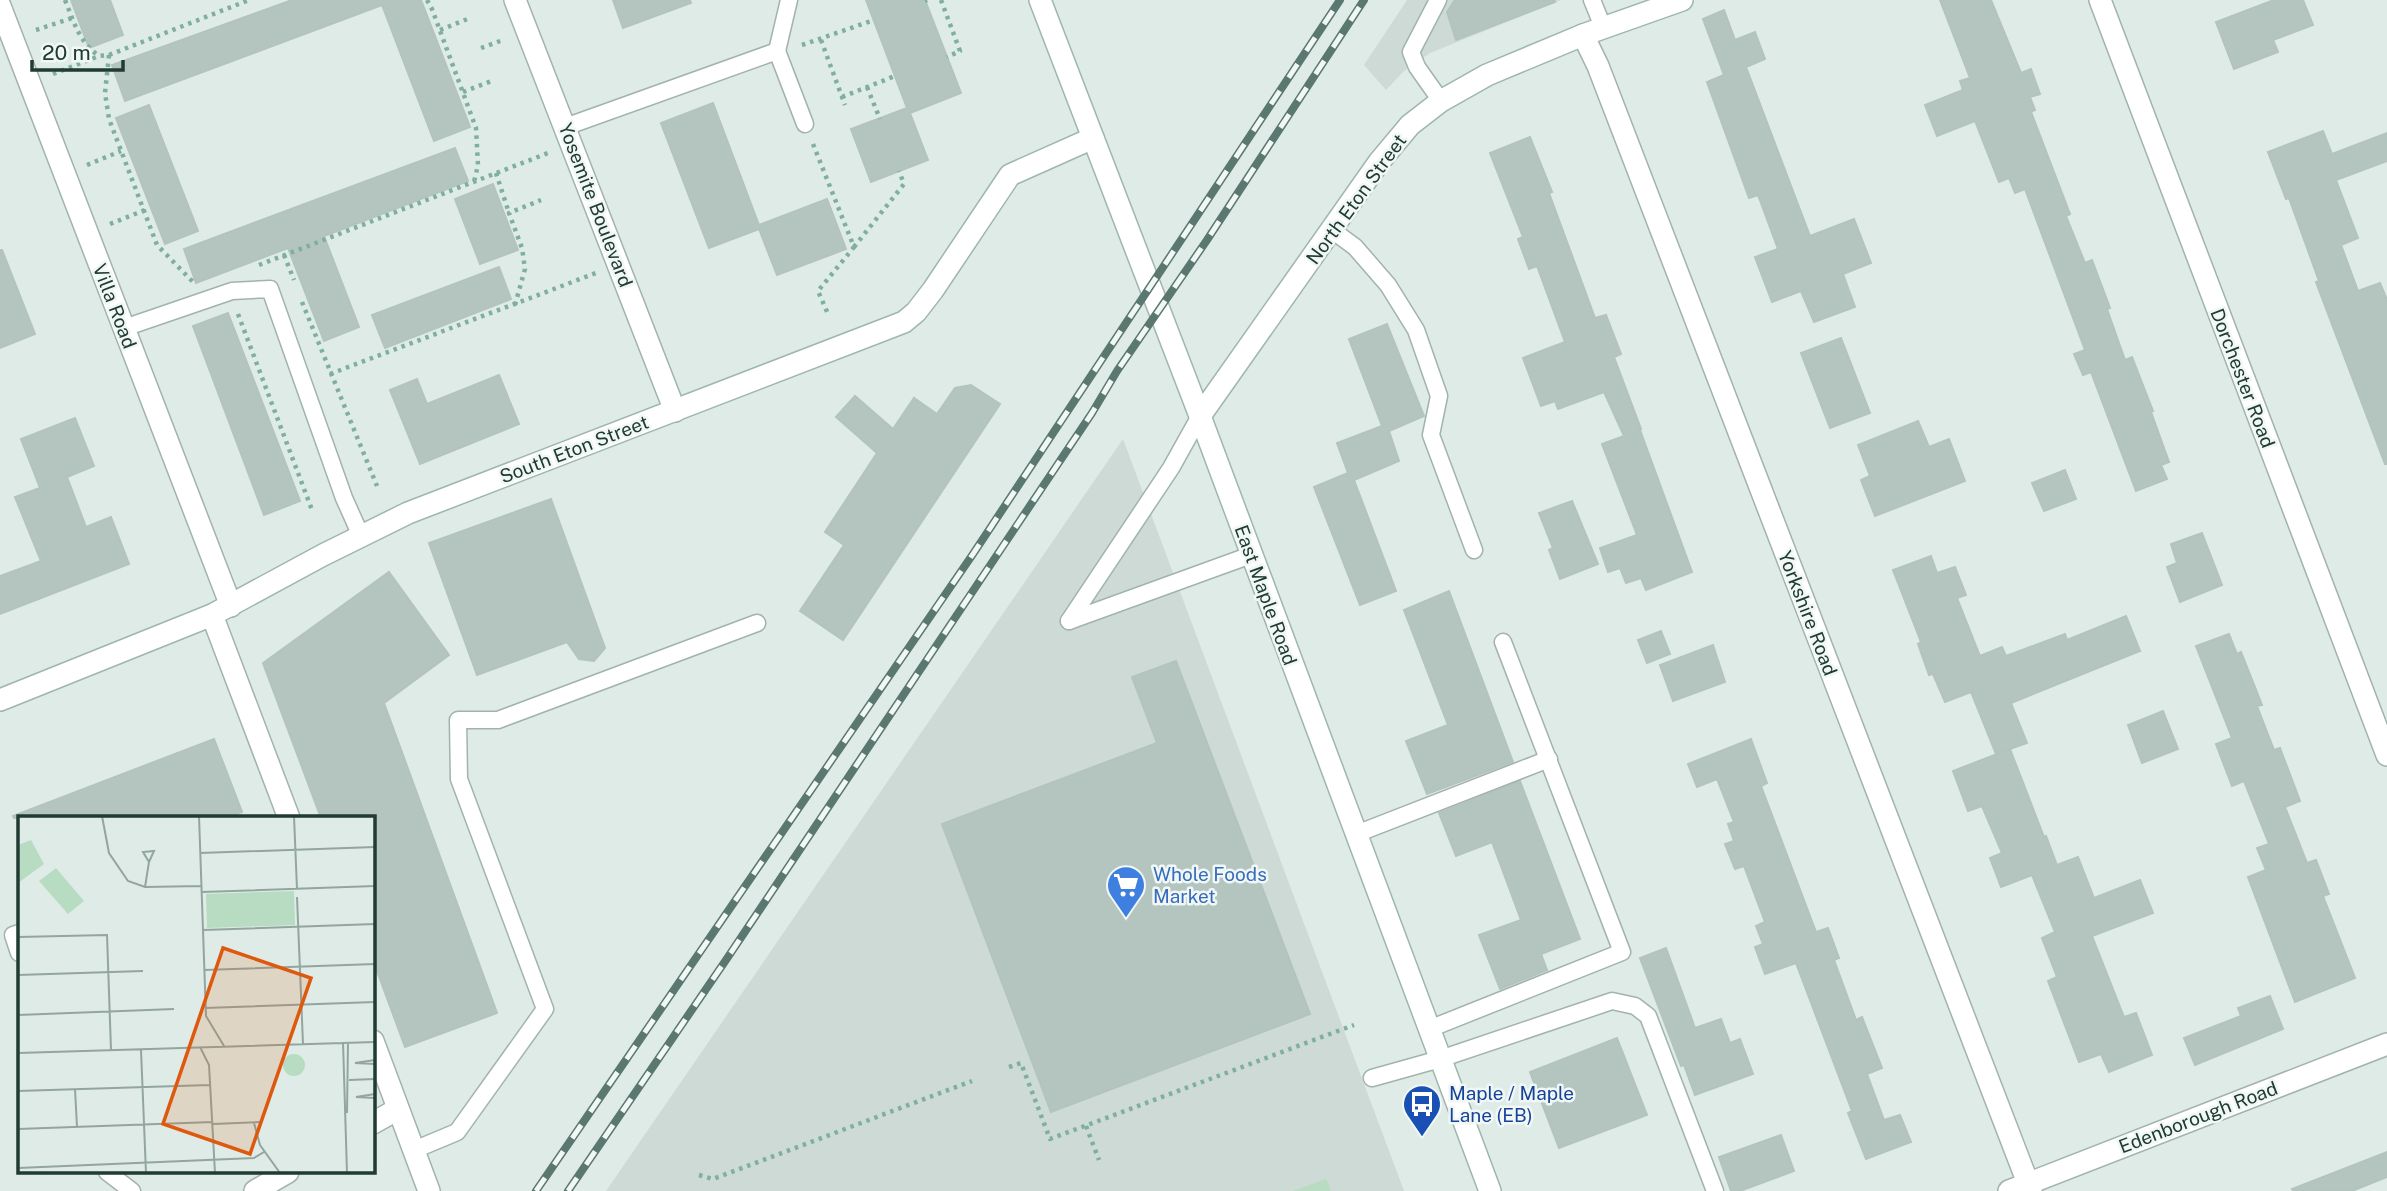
<svg xmlns="http://www.w3.org/2000/svg" width="2387" height="1191" viewBox="0 0 2387 1191" font-family="'Public Sans',sans-serif">
<style>
.built{fill:#cddad5}
.green{fill:#b7dcc2}
.building{fill:#b4c5bf;stroke:#b2c4bd;stroke-width:2}
.lines{fill:none;stroke-linecap:round;stroke-linejoin:round}
.lane-casing{stroke:#a2b3ad;stroke-width:19}
.street-casing{stroke:#a2b3ad;stroke-width:24}
.secondary-casing{stroke:#9eb6ae;stroke-width:24}
.path{stroke:#7fafa1;stroke-width:4.5;stroke-dasharray:3.5 5;stroke-linecap:butt}
.lane{stroke:#fff;stroke-width:16}
.street{stroke:#fff;stroke-width:21}
.secondary{stroke:#fff;stroke-width:21}
.rail-casing{stroke:#5a7770;stroke-width:8}
.rail{stroke:#f0f7f4;stroke-width:5;stroke-dasharray:16;stroke-linecap:butt}
.labels{text-anchor:middle;dominant-baseline:central;stroke-width:5;stroke-linejoin:round;paint-order:stroke}
.street-label{font-size:19px;fill:#203b34;stroke:#f0f7f4}
.shop-label{font-size:19px;fill:#366cbe;stroke:#f0f7f4;text-anchor:start}
.transit-label{font-size:19px;fill:#164399;stroke:#f0f7f4;text-anchor:start}
.inset-road{fill:none;stroke:#93a59f;stroke-width:2}
.view{fill:#de580e;fill-opacity:0.15;stroke:#de580e;stroke-width:3.5}
.inset-edge{fill:none;stroke:#203b34;stroke-width:3.5}
</style>
<rect width="100%" height="100%" fill="#dfebe6"/>
<!-- built -->
<g class="built">
<path d="M 1407,0 L 1561,0 L 1430,53 L 1404,71 L 1386,90 L 1364,65 Z"/>
<path d="M 1123,439 L 1404,1191 L 606,1191 Z"/>
</g>
<!-- green -->
<path class="green" d="M 1326,1179 L 1331,1191 L 1293,1191 Z"/>
<!-- building -->
<g class="building">
<path d="M 71,0 L 110,0 L 123,35 L 89,48 Z"/>
<path d="M 292,0 L 421,0 L 470,127 L 434,141 L 382,5 L 125,101 L 112,65 Z"/>
<path d="M 613,0 L 690,0 L 691,3 L 623,28 Z"/>
<path d="M 866,0 L 925,0 L 961,93 L 910,113 L 928,160 L 871,182 L 851,129 L 907,108 Z"/>
<path d="M 1455,0 L 1554,0 L 1555,2 L 1456,40 L 1447,12 Z"/>
<path d="M 1940,0 L 1991,0 L 2021,73 L 2031,69 L 2040,94 L 2030,97 L 2035,110 L 2031,112 L 2070,214 L 2066,216 L 2085,263 L 2092,260 L 2110,308 L 2107,309 L 2125,360 L 2132,357 L 2153,411 L 2151,412 L 2169,462 L 2161,465 L 2167,479 L 2136,491 L 2091,372 L 2083,375 L 2074,354 L 2085,350 L 2025,189 L 2015,193 L 2009,178 L 1999,182 L 1975,121 L 1937,136 L 1925,105 L 1963,90 L 1960,81 L 1970,78 Z"/>
<path d="M 2274,0 L 2303,0 L 2313,25 L 2273,40 L 2278,52 L 2234,69 L 2216,22 Z"/>
<path d="M 1724,10 L 1735,40 L 1755,32 L 1765,59 L 1746,67 L 1810,236 L 1854,219 L 1871,263 L 1843,274 L 1855,307 L 1814,322 L 1801,291 L 1772,302 L 1755,257 L 1778,249 L 1758,195 L 1749,198 L 1707,82 L 1724,75 L 1703,19 Z"/>
<path d="M 713,103 L 759,225 L 827,199 L 846,249 L 777,275 L 759,229 L 709,248 L 661,123 Z"/>
<path d="M 149,105 L 198,231 L 165,244 L 116,118 Z"/>
<path d="M 2323,131 L 2332,154 L 2387,133 L 2387,161 L 2336,180 L 2358,238 L 2341,245 L 2358,291 L 2380,283 L 2387,300 L 2387,464 L 2385,464 L 2316,282 L 2319,281 L 2289,198 L 2286,199 L 2268,152 Z"/>
<path d="M 1530,137 L 1552,192 L 1549,193 L 1595,318 L 1606,315 L 1621,354 L 1614,357 L 1641,429 L 1634,432 L 1640,430 L 1692,572 L 1646,590 L 1641,578 L 1626,583 L 1620,568 L 1608,572 L 1600,548 L 1637,535 L 1602,444 L 1624,436 L 1604,392 L 1558,409 L 1555,401 L 1541,406 L 1523,358 L 1565,342 L 1537,266 L 1529,269 L 1518,239 L 1523,237 L 1490,153 Z"/>
<path d="M 455,148 L 468,181 L 324,236 L 359,327 L 324,341 L 288,248 L 196,283 L 184,249 Z"/>
<path d="M 493,184 L 518,250 L 480,264 L 455,199 Z"/>
<path d="M 0,250 L 2,250 L 35,334 L 0,348 Z"/>
<path d="M 499,267 L 511,299 L 385,348 L 372,315 Z"/>
<path d="M 228,313 L 300,501 L 264,515 L 193,326 Z"/>
<path d="M 1387,324 L 1424,416 L 1389,431 L 1399,461 L 1354,480 L 1396,591 L 1360,605 L 1314,487 L 1348,473 L 1337,443 L 1382,426 L 1349,339 Z"/>
<path d="M 1841,338 L 1870,413 L 1830,428 L 1801,353 Z"/>
<path d="M 499,375 L 519,424 L 420,464 L 390,390 L 417,379 L 427,404 Z"/>
<path d="M 971,385 L 1000,404 L 843,640 L 800,611 L 844,545 L 825,532 L 877,453 L 836,417 L 855,396 L 893,429 L 914,398 L 937,414 L 955,388 Z"/>
<path d="M 75,418 L 94,466 L 67,477 L 86,527 L 111,517 L 129,564 L 0,614 L 0,576 L 41,561 L 15,497 L 40,488 L 21,439 Z"/>
<path d="M 1918,421 L 1929,447 L 1949,439 L 1965,481 L 1875,516 L 1861,480 L 1870,476 L 1858,445 Z"/>
<path d="M 2065,470 L 2076,499 L 2044,511 L 2032,483 Z"/>
<path d="M 551,499 L 605,648 L 594,661 L 579,659 L 567,642 L 477,675 L 429,543 Z"/>
<path d="M 1572,501 L 1598,564 L 1560,579 L 1549,550 L 1553,548 L 1539,513 Z"/>
<path d="M 2202,533 L 2222,585 L 2180,602 L 2167,567 L 2177,563 L 2171,544 Z"/>
<path d="M 1931,556 L 1937,573 L 1955,567 L 1966,595 L 1957,598 L 1980,656 L 2002,647 L 2006,656 L 2065,634 L 2067,640 L 2126,616 L 2140,651 L 2011,703 L 2027,743 L 1996,754 L 1971,692 L 1945,702 L 1933,674 L 1929,675 L 1918,644 L 1921,642 L 1893,570 Z"/>
<path d="M 389,572 L 449,655 L 384,703 L 497,1013 L 405,1047 L 373,960 L 373,818 L 321,818 L 263,663 Z"/>
<path d="M 1449,591 L 1513,762 L 1427,794 L 1406,741 L 1448,725 L 1404,610 Z"/>
<path d="M 1661,631 L 1670,654 L 1647,663 L 1638,640 Z"/>
<path d="M 2229,634 L 2237,654 L 2241,652 L 2262,705 L 2257,706 L 2274,750 L 2280,748 L 2300,801 L 2285,807 L 2307,863 L 2316,860 L 2329,894 L 2323,896 L 2355,978 L 2295,1002 L 2248,877 L 2266,870 L 2257,848 L 2269,844 L 2244,781 L 2232,786 L 2216,744 L 2232,738 L 2196,646 Z"/>
<path d="M 1713,645 L 1725,682 L 1673,701 L 1660,665 Z"/>
<path d="M 1176,661 L 1310,1014 L 1051,1112 L 942,824 L 1157,743 L 1132,677 Z"/>
<path d="M 2163,711 L 2178,749 L 2142,763 L 2128,725 Z"/>
<path d="M 214,739 L 242,812 L 225,818 L 14,818 L 13,816 Z"/>
<path d="M 1751,739 L 1767,783 L 1761,786 L 1816,932 L 1828,928 L 1839,958 L 1834,960 L 1856,1020 L 1862,1017 L 1882,1068 L 1867,1074 L 1884,1120 L 1900,1115 L 1911,1142 L 1866,1159 L 1848,1113 L 1852,1111 L 1796,963 L 1765,974 L 1755,947 L 1763,944 L 1756,926 L 1765,922 L 1744,866 L 1735,869 L 1725,844 L 1734,841 L 1728,824 L 1734,822 L 1717,779 L 1697,787 L 1688,764 Z"/>
<path d="M 2010,749 L 2044,837 L 2046,836 L 2057,865 L 2078,857 L 2094,898 L 2140,880 L 2153,913 L 2092,936 L 2124,1017 L 2136,1013 L 2152,1055 L 2109,1072 L 2101,1054 L 2079,1062 L 2048,981 L 2057,977 L 2042,938 L 2055,932 L 2032,875 L 2001,887 L 1990,858 L 2002,853 L 1982,806 L 1968,811 L 1953,771 Z"/>
<path d="M 1520,781 L 1580,939 L 1541,954 L 1547,970 L 1500,989 L 1479,935 L 1521,920 L 1492,842 L 1456,856 L 1439,813 Z"/>
<path d="M 1666,948 L 1695,1028 L 1721,1019 L 1730,1043 L 1740,1039 L 1753,1074 L 1695,1095 L 1684,1065 L 1681,1066 L 1640,958 Z"/>
<path d="M 2270,996 L 2283,1029 L 2195,1065 L 2184,1038 L 2241,1016 L 2238,1008 Z"/>
<path d="M 1617,1038 L 1647,1115 L 1559,1148 L 1530,1072 Z"/>
<path d="M 1781,1135 L 1794,1171 L 1740,1191 L 1731,1191 L 1719,1157 Z"/>
<path d="M 2387,1152 L 2387,1177 L 2352,1191 L 2293,1191 L 2292,1189 Z"/>
</g>
<g class="lines">
<defs>
<g id="lane">
<path d="M 1438,0 L 1411,52 L 1417,67 L 1441,101"/>
<path d="M 1592,0 L 1603,27"/>
<path d="M 777,51 L 805,124"/>
<path d="M 565,127 L 777,51 L 789,0"/>
<path d="M 1332,230 L 1355,247 L 1388,285 L 1416,330 L 1439,396 L 1431,435 L 1474,550"/>
<path d="M 124,328 L 232,291 L 270,289 L 344,498 L 361,536"/>
<path d="M 1069,621 L 1171,468 L 1200,416"/>
<path d="M 1069,621 L 1251,555"/>
<path d="M 1356,834 L 1549,759"/>
<path d="M 19,933 L 13,935 L 19,953"/>
<path d="M 1429,1029 L 1622,952 L 1503,642"/>
<path d="M 1372,1078 L 1440,1059 L 1612,1001 L 1635,1006 L 1648,1016 L 1715,1191"/>
<path d="M 414,1150 L 457,1132 L 545,1009 L 459,779 L 458,720 L 498,720 L 757,623"/>
<path d="M 107,1172 L 132,1191"/>
</g>
<g id="street">
<path d="M 515,0 L 675,411"/>
<path d="M 2100,0 L 2387,755"/>
<path d="M 0,6 L 231,606"/>
<path d="M 1583,35 L 1598,66 L 2031,1191"/>
<path d="M 212,615 L 289,818"/>
<path d="M 373,1041 L 429,1191"/>
<path d="M 373,1123 L 398,1109"/>
<path d="M 255,1191 L 288,1172"/>
<path d="M 2009,1191 L 2387,1044"/>
</g>
<g id="secondary">
<path d="M 1040,0 L 1200,416 L 1490,1191"/>
<path d="M 1200,416 L 1379,162 L 1410,125 L 1441,101 L 1487,75 L 1583,35 L 1682,0"/>
<path d="M 0,700 L 212,615 L 323,555 L 408,513 L 904,322 L 916,312 L 933,290 L 1010,175 L 1093,138"/>
</g>
</defs>
<!-- lane casing -->
<use href="#lane" class="lane-casing"/>
<!-- street casing -->
<use href="#street" class="street-casing"/>
<!-- secondary casing -->
<use href="#secondary" class="secondary-casing"/>
<!-- path -->
<g class="path">
<path d="M 65,0 C 74,22 79,42 99,56"/>
<path d="M 427,0 L 432,9 L 476,128 L 478,165 L 474,182"/>
<path d="M 941,0 L 960,51 L 947,57"/>
<path d="M 925,1 L 927,0"/>
<path d="M 36,30 L 72,18"/>
<path d="M 440,30 L 470,18"/>
<path d="M 821,40 L 845,105"/>
<path d="M 802,45 L 874,20"/>
<path d="M 481,48 L 503,40"/>
<path d="M 109,55 L 105,93 L 109,119 L 157,245 L 193,282"/>
<path d="M 53,74 L 99,56 L 109,55 L 249,0"/>
<path d="M 867,87 L 880,119"/>
<path d="M 463,92 L 494,80"/>
<path d="M 842,97 L 895,76"/>
<path d="M 813,144 L 854,247 L 818,291 L 828,314"/>
<path d="M 87,165 L 121,151"/>
<path d="M 496,173 L 509,213"/>
<path d="M 110,224 L 145,210"/>
<path d="M 854,247 L 904,184 L 899,171"/>
<path d="M 284,255 L 294,280"/>
<path d="M 259,265 L 548,153"/>
<path d="M 302,302 L 377,486"/>
<path d="M 515,305 L 525,269 L 522,248 L 509,213 L 541,200"/>
<path d="M 238,314 L 312,510"/>
<path d="M 330,374 L 596,273"/>
<path d="M 1009,1067 L 1021,1063 L 1050,1139 L 1354,1025"/>
<path d="M 1086,1126 L 1099,1160"/>
<path d="M 699,1175 L 713,1179 L 972,1081"/>
</g>
<!-- lane -->
<use href="#lane" class="lane"/>
<!-- street -->
<use href="#street" class="street"/>
<!-- secondary -->
<use href="#secondary" class="secondary"/>
<defs>
<g id="rail">
<path d="M 536,1191 L 973,554 L 1340,0"/>
<path d="M 568,1191 L 728,957 L 1092,413 L 1117,371 L 1207,240 L 1364,0"/>
</g>
</defs>
<!-- rail casing -->
<use href="#rail" class="rail-casing"/>
<!-- rail -->
<use href="#rail" class="rail"/>
</g>
<!-- icons -->
<defs>
<symbol id="supermarket-pin" viewBox="-11 -11 22 30"><path d="M0 17L-7.5 6A9.5 9.5 0 1 1 7.5 6Z" fill="#3f7fe0" stroke="#f0f7f4"/><path d="M-6-5.5h2.5l.6 2H6L4.5 2H-2.5L-4.4-4H-6ZM-1.5 3.2a1.3 1.3 0 1 0 .1 0ZM3 3.2a1.3 1.3 0 1 0 .1 0Z" fill="#fff"/></symbol>
<symbol id="bus-pin" viewBox="-11 -11 22 30"><path d="M0 17L-7.5 6A9.5 9.5 0 1 1 7.5 6Z" fill="#1a4fb4" stroke="#f0f7f4"/><path d="M-5-6H5V4H4V6H2V4H-2V6H-4V4H-5ZM-3.5-4V0h7V-4ZM-3.5 1.2v1.5H-2V1.2ZM2 1.2v1.5H3.5V1.2Z" fill="#fff"/></symbol>
</defs>
<g fill-rule="evenodd">
<use href="#supermarket-pin" x="1104" y="863" width="44" height="60"/>
<use href="#bus-pin" x="1400" y="1082" width="44" height="60"/>
</g>
<g class="labels">
<!-- street labels -->
<g class="street-label">
<text transform="translate(1356 199) rotate(-54)">North Eton Street</text>
<text transform="translate(596 205) rotate(69)">Yosemite Boulevard</text>
<text transform="translate(115 306) rotate(69)">Villa Road</text>
<text transform="translate(2243 378) rotate(69)">Dorchester Road</text>
<text transform="translate(574 449) rotate(-21)">South Eton Street</text>
<text transform="translate(1266 595) rotate(70)">East Maple Road</text>
<text transform="translate(1808 613) rotate(69)">Yorkshire Road</text>
<text transform="translate(2198 1117) rotate(-21)">Edenborough Road</text>
</g>
<!-- shop labels -->
<g class="shop-label">
<text x="1153" y="874">Whole Foods<tspan x="1153" dy="22">Market</tspan></text>
</g>
<!-- transit labels -->
<g class="transit-label">
<text x="1449" y="1093">Maple / Maple<tspan x="1449" dy="22">Lane (EB)</tspan></text>
</g>
</g>
<!-- overview -->
<g transform="translate(18 816)">
<rect width="357" height="357" fill="#dfebe6"/>
<path d="M 13,24 L 26,48 L 0,67 L 0,29 ZM 38,52 L 66,85 L 50,98 L 21,65 ZM 276,75 L 277,109 L 189,112 L 188,78 ZM265 249a11 11 0 1 1 22 0a11 11 0 1 1-22 0Z" fill="#b7dcc2"/>
<path class="inset-road" d="M 84,0 L 91,37 L 110,65 L 127,71 L 183,70M 181,0 L 188,200 L 206,230M 276,0 L 279,73M 182,37 L 357,31M 127,71 L 131,46 L 125,36 L 136,35 L 131,46M 184,76 L 357,70M 279,81 L 285,228M 185,114 L 357,108M 0,121 L 89,119 L 93,234M 186,154 L 357,148M 0,159 L 125,155M 187,192 L 357,186M 0,199 L 156,193M 325,226 L 329,357M 182,231 L 191,249 L 197,357M 123,234 L 128,357M 0,237 L 357,226M 357,244 L 337,247 L 357,248M 331,264 L 357,263M 57,273 L 59,311M 0,275 L 192,269M 357,278 L 338,281 L 357,282M 329,297 L 330,226M 236,307 L 242,329 L 262,357M 195,308 L 244,306M 0,313 L 195,306M 0,352 L 236,342 L 246,336"/>
<path class="view" d="M 205,132 L 293,162 L 232,338 L 145,308 Z"/>
<rect width="357" height="357" class="inset-edge"/>
</g>
<!-- scale -->
<path d="M32 60v10h91v-10" fill="none" stroke="#203b34" stroke-width="3.5"/>
<text x="42" y="60" font-size="21" fill="#203b34" stroke="#f0f7f4" stroke-width="5" paint-order="stroke">20 m</text>
</svg>
